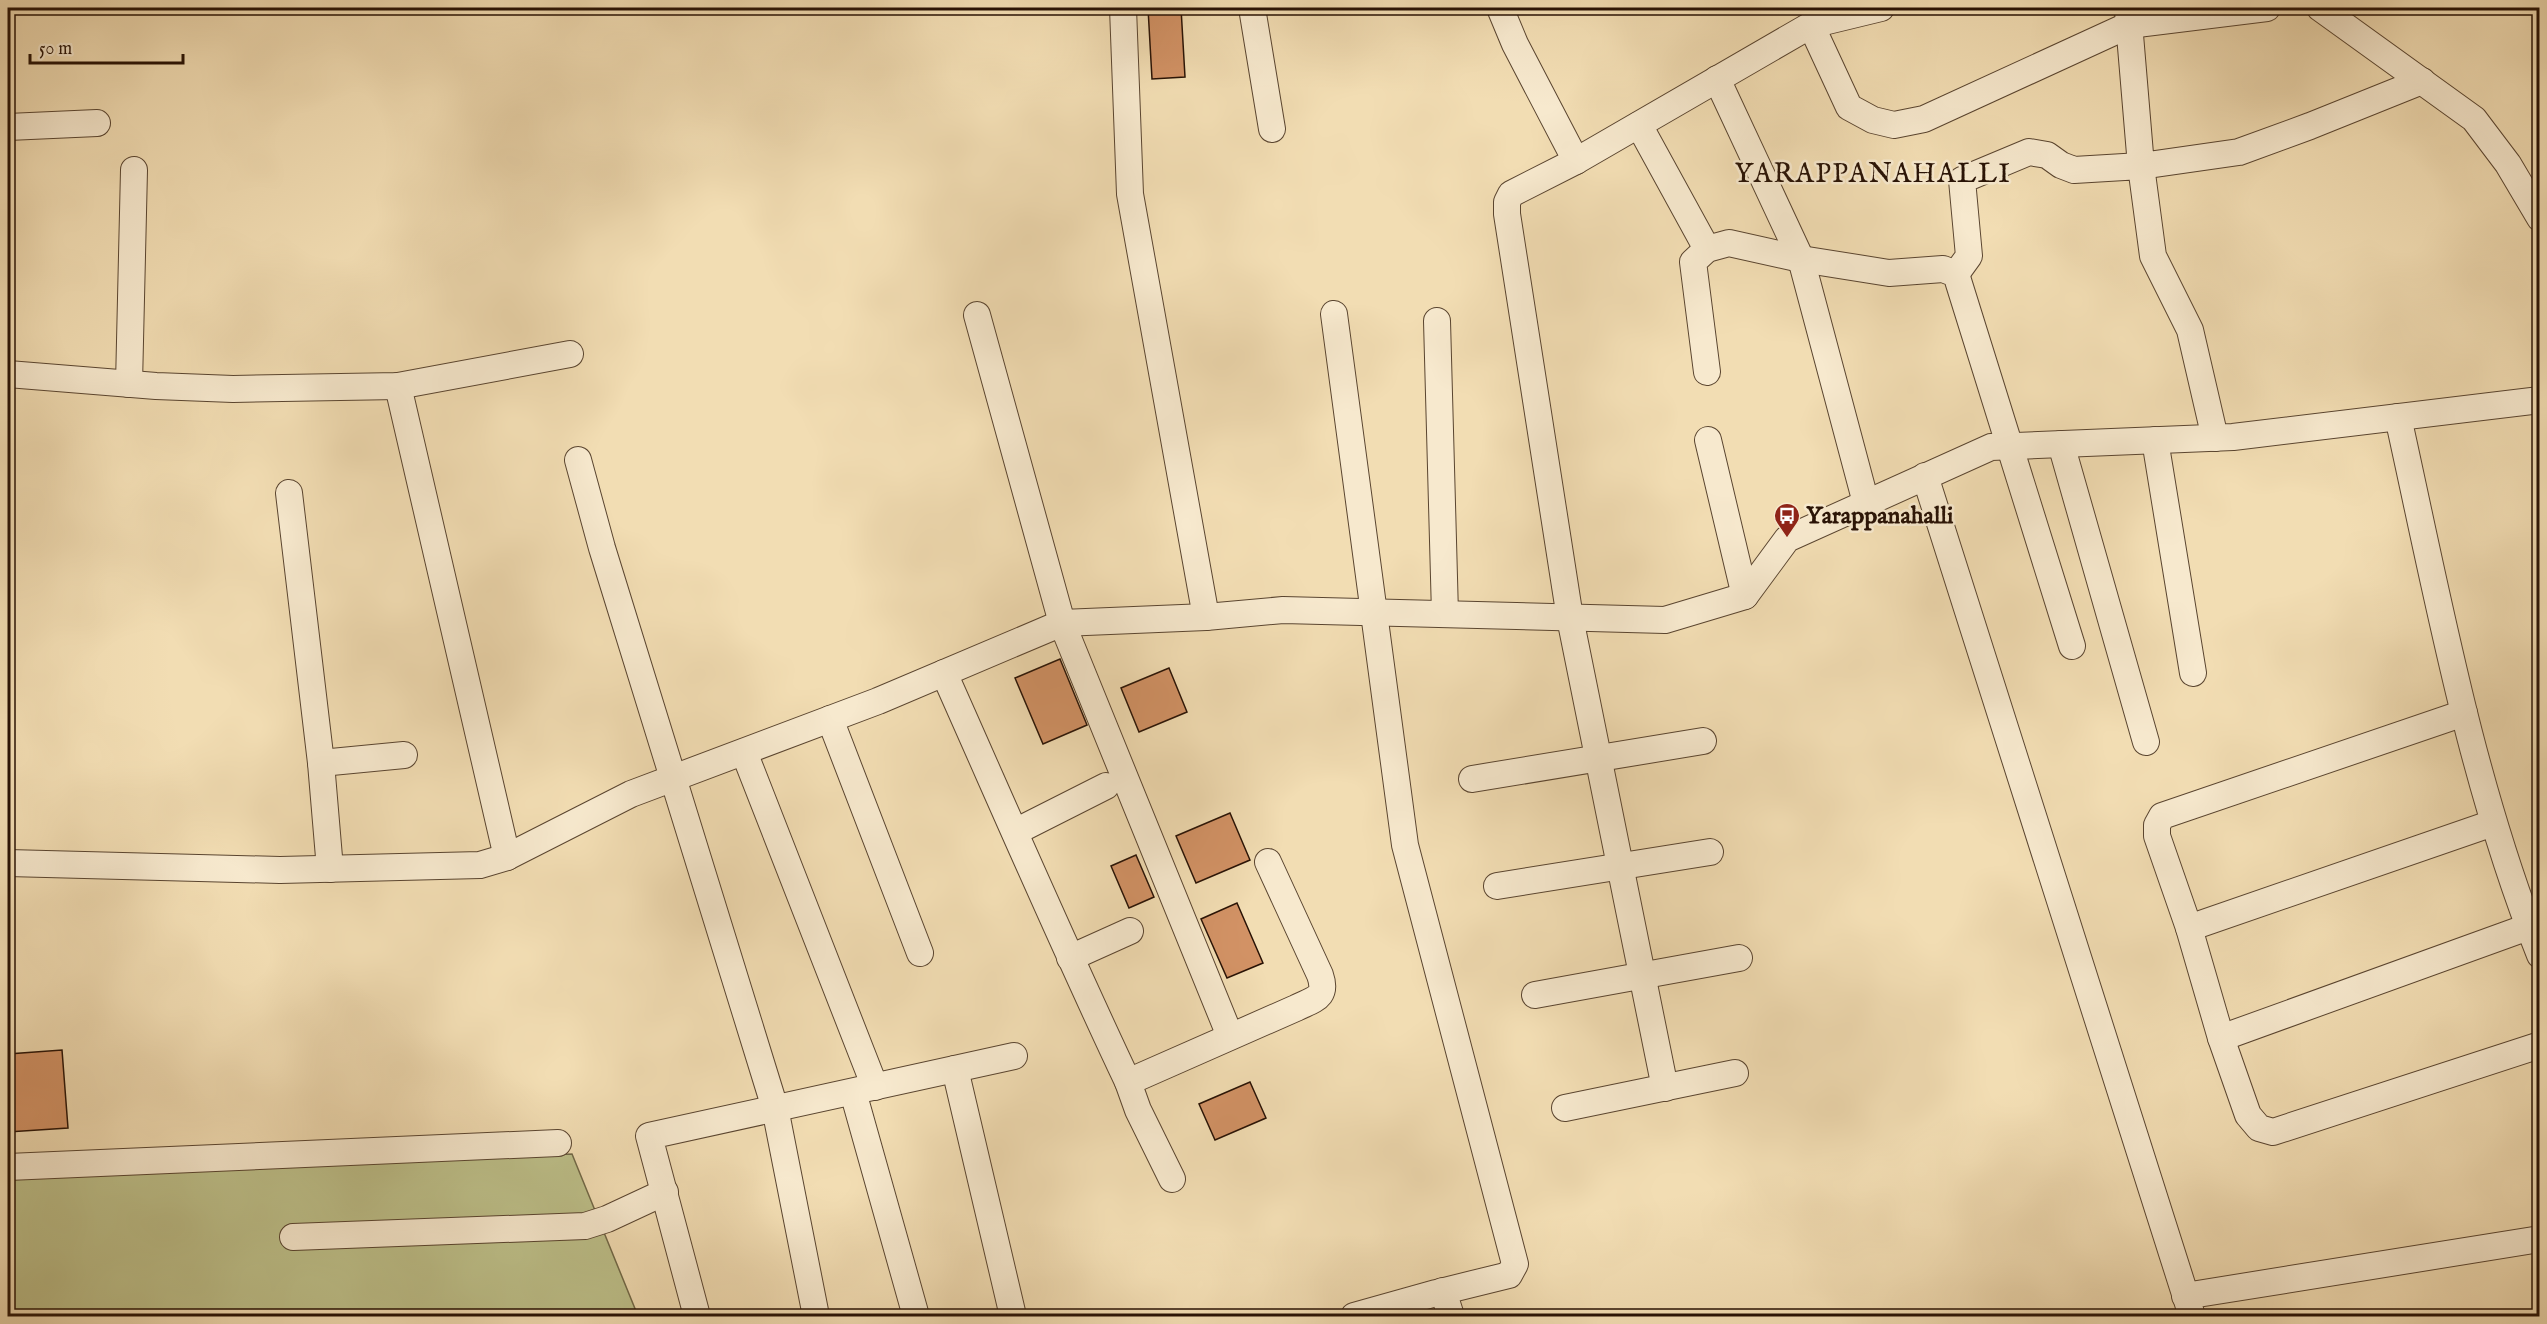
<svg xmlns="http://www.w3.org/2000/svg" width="2547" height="1324" viewBox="0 0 2547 1324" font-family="'IM FELL English',serif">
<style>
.green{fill:#bdc08a;stroke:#726948;stroke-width:1.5}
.building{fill:#d29265;stroke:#281205;stroke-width:1.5}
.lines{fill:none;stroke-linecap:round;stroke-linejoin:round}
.minor-casing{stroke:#5a4530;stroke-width:28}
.minor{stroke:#f7e9ce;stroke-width:26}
.labels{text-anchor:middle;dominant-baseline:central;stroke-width:5;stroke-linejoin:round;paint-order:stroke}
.poi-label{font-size:24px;font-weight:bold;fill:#281205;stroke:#f7e9ce;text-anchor:start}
.quarter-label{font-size:27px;letter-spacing:1.5px;fill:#281205;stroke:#f7e9ce}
</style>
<rect width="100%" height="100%" fill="#f2ddb3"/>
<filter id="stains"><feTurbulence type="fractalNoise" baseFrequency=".00333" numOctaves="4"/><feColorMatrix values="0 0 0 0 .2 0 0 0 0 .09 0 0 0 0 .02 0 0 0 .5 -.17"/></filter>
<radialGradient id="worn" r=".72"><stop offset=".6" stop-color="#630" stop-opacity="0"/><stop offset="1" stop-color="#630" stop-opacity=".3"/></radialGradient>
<!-- green -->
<path class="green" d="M 572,1154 L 638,1316 L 8,1316 L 8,1179 Z"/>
<!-- building -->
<g class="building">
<path d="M 1148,8 L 1181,8 L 1185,77 L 1152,79 Z"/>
<path d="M 1060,659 L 1087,725 L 1043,744 L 1015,678 Z"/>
<path d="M 1169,668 L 1187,712 L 1139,732 L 1121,688 Z"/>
<path d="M 1230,813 L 1250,860 L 1196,883 L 1176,836 Z"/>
<path d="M 1136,855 L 1154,897 L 1129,908 L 1111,866 Z"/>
<path d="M 1237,903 L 1263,963 L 1227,978 L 1201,919 Z"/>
<path d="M 62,1050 L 68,1128 L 8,1132 L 8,1054 Z"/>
<path d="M 1250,1082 L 1266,1118 L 1215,1140 L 1199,1104 Z"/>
</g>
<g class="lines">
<defs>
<g id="minor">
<path d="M 1123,8 L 1130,194 L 1206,617"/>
<path d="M 1252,8 L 1272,129"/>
<path d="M 1500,8 L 1515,44 L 1576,161"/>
<path d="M 2320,8 L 2474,119 L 2508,164 L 2540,218"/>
<path d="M 2128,11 L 2141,166 L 2239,152 L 2310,126 L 2422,81"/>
<path d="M 1811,25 L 1849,107 L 1873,120 L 1894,125 L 1924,119 L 2129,25 L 2267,8"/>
<path d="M 1717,79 L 1801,259 L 1866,503"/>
<path d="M 1639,125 L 1707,249"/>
<path d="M 8,127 L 97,123"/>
<path d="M 1956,274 L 1969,256 L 1962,180 L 2029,152 L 2047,155 L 2061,165 L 2074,170 L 2141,166 L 2153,256 L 2190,330 L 2215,438"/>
<path d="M 1334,314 L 1405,845 L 1515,1264 L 1509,1275 L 1436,1293 L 1354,1316"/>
<path d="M 977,315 L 1062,623 L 1230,1036"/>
<path d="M 1437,321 L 1445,614"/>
<path d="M 1707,372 L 1693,262 L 1707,249 L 1729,243 L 1801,259 L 1889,273 L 1943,269 L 1956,274 L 2072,646"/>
<path d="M 8,374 L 156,386 L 233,389 L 398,386 L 570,354"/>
<path d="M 129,384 L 134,170"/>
<path d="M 398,386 L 507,857"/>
<path d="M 2398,417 C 2438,598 2471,782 2540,955"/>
<path d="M 1708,440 L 1745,596"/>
<path d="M 2155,440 L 2193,673"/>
<path d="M 2061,444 L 2146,742"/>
<path d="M 578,460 L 602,548 L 775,1108 L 816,1316"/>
<path d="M 1925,476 L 2192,1316"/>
<path d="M 289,493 L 321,763 L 330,869"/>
<path d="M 944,673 C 1005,810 1064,947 1128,1082"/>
<path d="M 2464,713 L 2162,816 L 2157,825 L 2157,836 L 2189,928 L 2221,1038 L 2248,1115 L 2259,1128 L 2273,1132 L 2540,1045"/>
<path d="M 830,719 L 920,953"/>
<path d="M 744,752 L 875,1087"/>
<path d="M 321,763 L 404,755"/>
<path d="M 1472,779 L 1703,741"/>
<path d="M 1015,832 L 1106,786"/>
<path d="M 8,863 L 280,870 L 480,865 L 507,857 L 631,794 L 878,701 L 1062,623 L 1206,617 L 1283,610 L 1665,620 L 1745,596 L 1787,539 L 1991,447 L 2233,437 L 2540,400"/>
<path d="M 1497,886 L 1710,852"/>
<path d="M 2189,928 L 2493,823"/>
<path d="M 1070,958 L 1130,931"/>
<path d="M 1535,995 L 1739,958"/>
<path d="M 2221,1038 L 2528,927"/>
<path d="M 955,1069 L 1013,1316"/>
<path d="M 1665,1088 L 1570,618 L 1507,214 L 1507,202 L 1511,194 L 1576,161 L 1811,25 L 1881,8"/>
<path d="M 853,1092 L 916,1316"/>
<path d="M 1565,1108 L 1735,1073"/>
<path d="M 8,1167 L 558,1143"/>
<path d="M 1172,1179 L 1138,1110 L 1128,1082 L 1296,1008 C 1314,999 1328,998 1320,975 L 1268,862"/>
<path d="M 293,1237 L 585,1226 L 607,1219 L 665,1192"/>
<path d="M 1443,1291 L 1451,1316"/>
<path d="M 2185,1296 L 2540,1239"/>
<path d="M 697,1316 L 649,1136 L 1014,1056"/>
</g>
</defs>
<!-- minor casing -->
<use href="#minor" class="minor-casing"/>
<!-- minor -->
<use href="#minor" class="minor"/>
</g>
<!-- icons -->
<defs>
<symbol id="bus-pin" viewBox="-11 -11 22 30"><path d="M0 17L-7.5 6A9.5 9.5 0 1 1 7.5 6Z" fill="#8f2418" stroke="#f7e9ce"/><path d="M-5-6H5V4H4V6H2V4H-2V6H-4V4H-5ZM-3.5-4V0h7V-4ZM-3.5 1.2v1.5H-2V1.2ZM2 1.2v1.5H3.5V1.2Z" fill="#fff"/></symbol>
</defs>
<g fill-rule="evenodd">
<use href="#bus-pin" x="1772" y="501" width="30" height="40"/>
</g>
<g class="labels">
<!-- poi labels -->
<g class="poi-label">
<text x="1806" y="516">Yarappanahalli</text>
</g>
<!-- quarter labels -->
<g class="quarter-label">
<text x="1873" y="175">YARAPPANAHALLI</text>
</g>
</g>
<!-- margin -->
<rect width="2547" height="1324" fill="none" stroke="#f2ddb3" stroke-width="30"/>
<rect x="9" y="9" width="2529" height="1306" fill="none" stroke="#281205" stroke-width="3"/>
<rect x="15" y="15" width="2517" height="1294" fill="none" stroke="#281205" stroke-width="1.5"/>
<!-- scale -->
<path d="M30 54v9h153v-9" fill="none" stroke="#281205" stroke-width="3"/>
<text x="39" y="54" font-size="18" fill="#281205" stroke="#f7e9ce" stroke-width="4.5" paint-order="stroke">50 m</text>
<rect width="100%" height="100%" filter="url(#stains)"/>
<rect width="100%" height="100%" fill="url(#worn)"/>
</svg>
